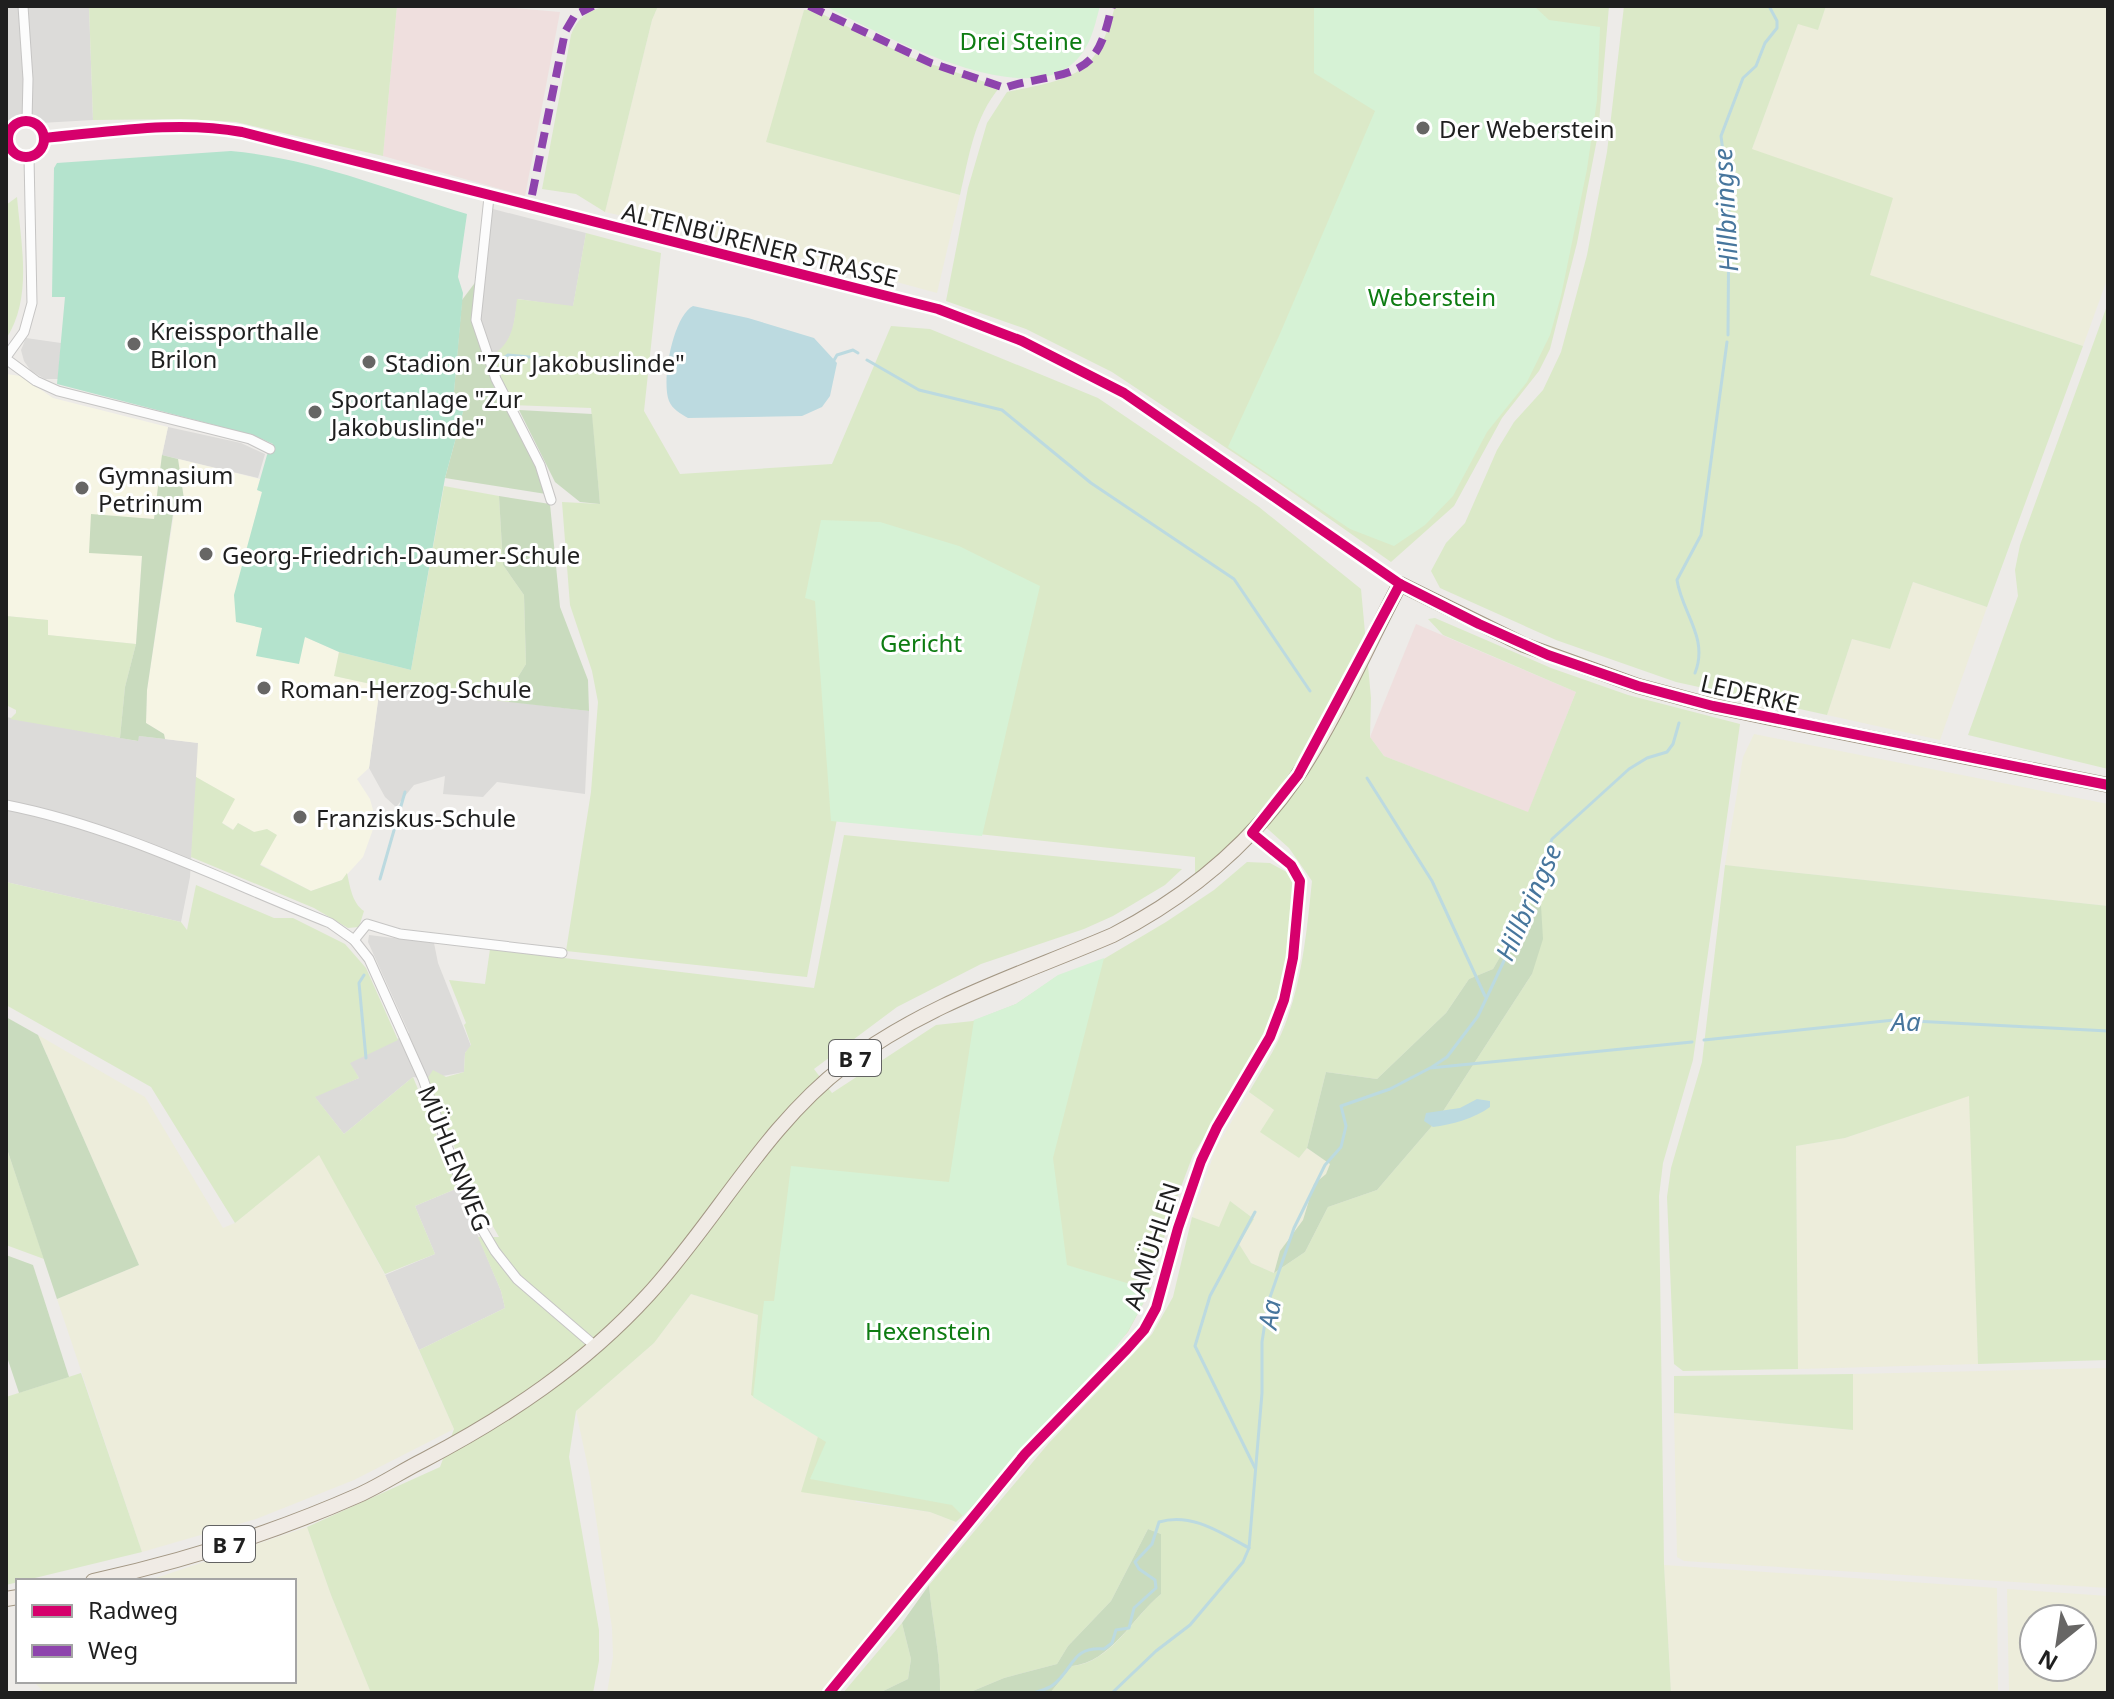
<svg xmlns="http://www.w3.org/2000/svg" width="2114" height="1699" viewBox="0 0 2114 1699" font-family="'Noto Sans',sans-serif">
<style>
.residential{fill:#dcdbd9}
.commercial{fill:#efdfde}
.education{fill:#f6f5e4}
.farmland{fill:#ededdb;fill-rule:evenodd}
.grass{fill:#dbe9c8}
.forest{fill:#c9dbbe}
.park{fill:#d6f2d5}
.pitch{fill:#b4e3cd}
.water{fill:#bcdae0}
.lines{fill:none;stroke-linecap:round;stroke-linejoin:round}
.stream{stroke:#bcdae0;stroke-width:3}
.minor-casing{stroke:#c6c5c4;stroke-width:11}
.tertiary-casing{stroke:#c6c5c4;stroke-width:13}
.primary-casing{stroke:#a39784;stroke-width:16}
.minor{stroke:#fcfcfc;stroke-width:9}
.tertiary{stroke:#fcfcfc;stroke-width:11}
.primary{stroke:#f0ebe5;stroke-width:14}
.quiet{stroke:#8e44ad;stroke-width:8;stroke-dasharray:16 8;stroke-linecap:butt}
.cycleway-casing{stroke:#fff;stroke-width:15}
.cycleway{stroke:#d6006c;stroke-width:10}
.poi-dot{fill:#676665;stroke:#fff;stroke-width:3}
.labels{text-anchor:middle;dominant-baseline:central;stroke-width:6;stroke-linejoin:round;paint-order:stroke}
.shield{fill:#fff;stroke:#626262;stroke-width:2}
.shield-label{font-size:22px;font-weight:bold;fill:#1f1f1f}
.park-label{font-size:24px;fill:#0e7c12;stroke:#fff}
.poi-label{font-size:24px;fill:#1f1f1f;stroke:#fff;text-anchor:start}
.street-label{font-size:24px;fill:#1f1f1f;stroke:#fff}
.water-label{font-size:26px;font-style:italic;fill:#47769d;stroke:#fff}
</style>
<rect width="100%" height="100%" fill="#edebe8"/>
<!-- residential -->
<g class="residential">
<path d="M 6,6 L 89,6 L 93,120 L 6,125 Z"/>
<path d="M 493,209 L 586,233 L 573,307 L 518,299 L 513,329 L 505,347 L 493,355 L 480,322 L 479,297 Z"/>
<path d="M 26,338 L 61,343 L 58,379 L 45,379 L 31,371 L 24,361 L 21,350 Z"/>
<path d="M 168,427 L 241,443 L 265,454 L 258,478 L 162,455 Z"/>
<path d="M 380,686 L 589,711 L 585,794 L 497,782 L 483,797 L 443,794 L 445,776 L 414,785 L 396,807 L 385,797 L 369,768 Z"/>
<path d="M 6,717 L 137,741 L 139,736 L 199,743 L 190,877 L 181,922 L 6,882 Z"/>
<path d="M 369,935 L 434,943 L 438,963 L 471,1046 L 465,1053 L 464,1072 L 427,1079 L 413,1077 L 344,1134 L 314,1096 L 359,1078 L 349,1063 L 409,1033 L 368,942 Z"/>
<path d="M 458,1188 L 501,1291 L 505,1308 L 419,1350 L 385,1275 L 435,1254 L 415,1206 Z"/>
</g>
<!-- commercial -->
<g class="commercial">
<path d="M 397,6 L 489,6 L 560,12 L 525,196 L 383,156 Z"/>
<path d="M 1416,624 L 1576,692 L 1528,813 L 1384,756 L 1370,737 Z"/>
</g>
<!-- education -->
<g class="education">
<path d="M 6,374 L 21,376 L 53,398 L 168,427 L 162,455 L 154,519 L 91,515 L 142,555 L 136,644 L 47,635 L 48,620 L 6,616 Z"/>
<path d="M 178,459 L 260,479 L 257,490 L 262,491 L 236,596 L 305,637 L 339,652 L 335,676 L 380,686 L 369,768 L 357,779 L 370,799 L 376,821 L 363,857 L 342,880 L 311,891 L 260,864 L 254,832 L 238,823 L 234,830 L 221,822 L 234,799 L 196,777 L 198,743 L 165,739 L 164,734 L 146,723 L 147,690 L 174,513 L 183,513 L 185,506 Z"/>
</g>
<!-- farmland -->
<g class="farmland">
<path d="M 658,6 L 774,6 L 804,10 L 767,142 L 960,195 L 937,293 L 834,265 L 605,212 L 652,20 Z"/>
<path d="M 1826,6 L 2108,6 L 2108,277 L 2083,346 L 1869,275 L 1752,149 L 1798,23 L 1818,30 Z"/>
<path d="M 1913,582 L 1987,607 L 1940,740 L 1827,715 L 1852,639 L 1890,649 Z"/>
<path d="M 1754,734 L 2108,804 L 2108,906 L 1725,865 L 1743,757 Z"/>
<path d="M 38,1035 L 145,1097 L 223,1228 L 235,1223 L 319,1154 L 385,1275 L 454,1429 L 354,1480 L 256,1519 L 142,1552 L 57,1299 L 139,1265 Z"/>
<path d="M 1249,1092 L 1274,1110 L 1261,1132 L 1299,1158 L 1307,1148 L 1330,1164 L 1326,1174 L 1314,1184 L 1303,1220 L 1280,1251 L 1274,1273 L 1251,1263 L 1239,1244 L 1254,1219 L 1231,1202 L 1219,1228 L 1192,1217 L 1216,1148 Z"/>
<path d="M 1970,1095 L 1978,1364 L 1798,1369 L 1796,1146 L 1845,1138 Z"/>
<path d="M 691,1294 L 758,1315 L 751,1395 L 819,1433 L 856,1502 L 930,1512 L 956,1522 L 898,1602 L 820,1693 L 607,1693 L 613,1657 L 612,1628 L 590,1477 L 576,1411 L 654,1343 Z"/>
<path d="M 2108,1368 L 2108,1588 L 1684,1561 L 1677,1557 L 1674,1413 L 1852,1430 L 1853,1374 Z"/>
<path d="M 307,1527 L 331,1595 L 371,1693 L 45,1693 L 33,1681 L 294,1681 L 294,1581 L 147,1581 Z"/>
<path d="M 1664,1565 L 1997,1588 L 1998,1693 L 1671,1693 Z"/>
<path d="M 2007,1589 L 2108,1596 L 2108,1693 L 2009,1693 ZM 2034,1619 L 2082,1619 L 2082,1667 L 2034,1667 Z"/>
</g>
<!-- grass -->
<g class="grass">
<path d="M 89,6 L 397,6 L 383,156 L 236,122 L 181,119 L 93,120 Z"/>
<path d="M 605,6 L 658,6 L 652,20 L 605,212 L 576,194 L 542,189 L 571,35 C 578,17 587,12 605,6 Z"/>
<path d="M 1115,6 L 1609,6 L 1598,134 L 1577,243 L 1550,349 L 1539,371 L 1502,418 L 1454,506 L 1391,562 L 1276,481 L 1112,372 L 1026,329 L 946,301 L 968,188 L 987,123 L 1007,92 C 1075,78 1096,77 1115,6 Z"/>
<path d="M 1624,6 L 1826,6 L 1818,30 L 1798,24 L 1752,149 L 1893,198 L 1870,275 L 2083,346 L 1987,607 L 1913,582 L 1890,649 L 1852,639 L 1827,715 L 1676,682 L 1556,640 L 1440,588 L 1431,571 L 1446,543 L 1465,523 L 1497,450 L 1514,422 L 1543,390 L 1561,352 L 1587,255 L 1607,152 Z"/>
<path d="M 804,10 L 814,10 L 907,56 L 1000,87 C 974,117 969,157 960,195 L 766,142 Z"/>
<path d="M 17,197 C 21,245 33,297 6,339 L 6,205 Z"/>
<path d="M 586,233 L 661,253 L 644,411 L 680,474 L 832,464 L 891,326 L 930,329 L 1098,398 L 1259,507 L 1361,589 L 1371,698 L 1370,737 L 1384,756 L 1528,812 L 1576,692 L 1443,635 L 1428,619 L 1435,618 L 1551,668 L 1628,695 L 1740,724 L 1693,1060 L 1663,1163 L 1659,1196 L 1664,1565 L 1671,1693 L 1050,1693 L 1072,1666 C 1111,1663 1132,1618 1161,1594 L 1161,1534 L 1148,1529 L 1111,1601 L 1068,1646 L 1057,1664 L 1004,1678 L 968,1693 L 940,1693 C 941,1657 932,1621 929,1585 L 1048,1444 L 1152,1334 L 1173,1297 L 1192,1217 L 1219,1227 L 1230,1201 L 1254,1219 L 1239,1244 L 1251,1263 L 1274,1273 L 1305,1252 L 1328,1207 L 1377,1190 L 1438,1119 L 1532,974 L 1540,891 L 1493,969 L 1469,979 L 1446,1013 L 1377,1079 L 1326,1072 L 1307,1148 L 1299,1158 L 1260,1132 L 1274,1110 L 1249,1092 C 1257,1078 1266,1064 1274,1049 C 1301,997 1306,938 1312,881 L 1289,848 L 1261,823 L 1195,875 L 1195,857 L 837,819 L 807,977 L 566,951 L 591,792 L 598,702 L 592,671 L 570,605 L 562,502 L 600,504 L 591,408 L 511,405 L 493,355 C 514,340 514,323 517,299 L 573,306 Z"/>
<path d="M 2108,303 L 2108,769 L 1968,735 L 2018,596 L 2015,570 L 2020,545 Z"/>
<path d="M 444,486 L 499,496 L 503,565 L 524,595 L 526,664 L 510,690 L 509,702 L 380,686 L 334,676 L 339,652 L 411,670 Z"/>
<path d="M 6,616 L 48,620 L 48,635 L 136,644 L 125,687 L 120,738 L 10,719 L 16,713 L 16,710 L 6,705 Z"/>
<path d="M 196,777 L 235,799 L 222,823 L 233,830 L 238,823 L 254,832 L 267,829 L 277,835 L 260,865 L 311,891 L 342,880 L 347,873 C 350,886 352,903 364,911 L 359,927 L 348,928 L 314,908 L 191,857 Z"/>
<path d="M 844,835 L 1182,869 L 1165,885 L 1113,916 L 1084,929 L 981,964 L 897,1007 L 814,1069 L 832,1093 L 936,1025 L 973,1021 L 1016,1004 L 1056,977 L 1102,960 L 1166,922 L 1214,890 L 1247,862 L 1270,863 L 1292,875 L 1296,886 L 1293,944 L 1281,1002 L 1265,1042 L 1193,1155 L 1169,1219 L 1151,1289 L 1128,1332 L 1018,1450 L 973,1506 L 956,1522 L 930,1512 L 801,1492 L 819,1433 L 751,1395 L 758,1315 L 691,1294 L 654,1343 L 576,1411 L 569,1457 L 599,1630 L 599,1661 L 593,1693 L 371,1693 L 331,1595 L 307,1527 L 440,1467 L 454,1429 L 419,1350 L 505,1308 L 501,1291 L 478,1237 L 499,1237 L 470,1186 L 427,1079 L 433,1070 L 446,1077 L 464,1072 L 465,1053 L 471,1045 L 464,1025 L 466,1023 L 449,980 L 485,984 L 490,949 L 814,988 Z"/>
<path d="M 1725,865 L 2108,906 L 2108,1360 L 1978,1364 L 1969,1096 L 1845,1138 L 1796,1146 L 1798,1369 L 1683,1371 L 1674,1364 L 1667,1197 L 1671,1168 L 1702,1062 Z"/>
<path d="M 6,882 L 181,922 L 187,930 L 196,885 L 274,918 L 293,918 L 345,944 L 366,968 L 398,1040 L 350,1063 L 359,1078 L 315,1097 L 344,1134 L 413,1077 L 458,1188 L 415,1206 L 435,1254 L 385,1274 L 319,1155 L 235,1223 L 151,1087 L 6,1005 Z"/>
<path d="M 6,1146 L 44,1259 L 6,1245 Z"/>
<path d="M 81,1373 L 142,1552 L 6,1585 L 6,1397 Z"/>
<path d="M 1853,1374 L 1853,1430 L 1674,1413 L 1674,1376 Z"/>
<path d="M 902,1623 L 911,1659 L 908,1679 L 879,1693 L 843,1693 Z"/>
</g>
<!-- forest -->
<g class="forest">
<path d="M 477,280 L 473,317 L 497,397 L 522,432 L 546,494 L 445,478 L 464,408 L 445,398 L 454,391 L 462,300 Z"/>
<path d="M 519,410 L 592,414 L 600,504 L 580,502 L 555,482 Z"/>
<path d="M 162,455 L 178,459 L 185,506 L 183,513 L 173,514 L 147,690 L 146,723 L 164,734 L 165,739 L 139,736 L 138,741 L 120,738 L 125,687 L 136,644 L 142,556 L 89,553 L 91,514 L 154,519 Z"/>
<path d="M 499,496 L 550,504 L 560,607 L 588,680 L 589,711 L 509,702 L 510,690 L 526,664 L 524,595 L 503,565 Z"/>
<path d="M 1540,889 L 1543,939 L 1532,974 L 1438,1119 L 1377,1190 L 1328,1207 L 1305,1252 L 1274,1273 L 1280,1251 L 1303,1220 L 1314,1184 L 1326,1174 L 1330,1164 L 1307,1148 L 1326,1072 L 1377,1079 L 1446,1013 L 1469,979 L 1493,969 Z"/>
<path d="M 6,1017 L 38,1035 L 139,1265 L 57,1299 L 6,1146 Z"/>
<path d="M 6,1255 L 33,1265 L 69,1377 L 19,1393 L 6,1354 Z"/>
<path d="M 1148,1529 L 1161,1534 L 1161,1594 C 1132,1618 1111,1662 1072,1666 L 1050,1693 L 968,1693 L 1004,1678 L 1057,1664 L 1068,1646 L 1111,1601 Z"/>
<path d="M 929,1585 C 932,1621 941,1657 940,1693 L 879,1693 L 908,1679 L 911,1659 L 902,1623 Z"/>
</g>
<!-- park -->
<g class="park">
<path d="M 825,6 L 1100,6 C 1094,28 1090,50 1071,65 C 1017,109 877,32 825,6 Z"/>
<path d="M 1314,6 L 1534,6 L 1549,20 L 1600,27 L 1597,100 L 1587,169 L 1561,296 L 1550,335 L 1527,382 L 1487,432 L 1453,496 L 1425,525 L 1394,546 L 1350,529 L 1228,447 L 1279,336 L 1375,111 L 1314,73 Z"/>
<path d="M 821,520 L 880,522 L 959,546 L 1040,586 L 982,836 L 831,821 L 815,601 L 805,598 Z"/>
<path d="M 1104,958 L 1053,1158 L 1067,1265 L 1150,1290 L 1128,1331 L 1116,1347 L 963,1516 L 952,1505 L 810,1479 L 826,1442 L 753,1397 L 764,1301 L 774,1301 L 791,1166 L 949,1182 L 974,1020 L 1016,1004 L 1058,975 Z"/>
</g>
<!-- pitch -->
<path class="pitch" d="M 231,151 C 312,158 390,190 467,214 L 458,277 L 463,293 L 454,392 L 446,398 L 464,408 L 445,478 L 411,670 L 339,652 L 305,637 L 299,664 L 256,656 L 262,628 L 236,622 L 234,595 L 262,492 L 257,490 L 267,455 L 273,444 L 253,435 L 57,384 L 65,297 L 52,297 L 54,168 L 57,163 Z"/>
<!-- water -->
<g class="water">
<path d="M 693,306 L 748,318 L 814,338 L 837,363 L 830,396 L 822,407 L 802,416 L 688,418 C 681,414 672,409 669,401 C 661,381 673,316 693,306 Z"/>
<path d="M 1477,1099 L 1490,1101 L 1490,1107 C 1475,1118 1451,1125 1433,1127 L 1424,1121 L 1426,1113 L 1460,1108 Z"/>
</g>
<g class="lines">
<!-- stream -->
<g class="stream">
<path d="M 1728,335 L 1729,199 L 1721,136 L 1743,78 L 1756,66 L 1765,43 L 1777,28 L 1777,21 L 1769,6"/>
<path d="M 867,360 L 919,390 L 1002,410 L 1091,483 L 1234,579 L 1310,691"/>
<path d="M 833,362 L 837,355 L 853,350 L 858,353"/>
<path d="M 494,364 L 508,355 L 671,370"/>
<path d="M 1695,673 C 1709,638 1682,613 1677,580 L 1701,535 L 1727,342"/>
<path d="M 1367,778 L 1432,881 L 1485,996"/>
<path d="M 380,879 L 405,792"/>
<path d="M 364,975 L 359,983 L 366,1058"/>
<path d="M 1704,1040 L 1894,1020 L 2108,1031"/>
<path d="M 1432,1067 L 1447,1057 L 1478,1016 L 1511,946 L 1552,839 L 1629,769 L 1647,758 L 1667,752 L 1673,744 L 1679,723"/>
<path d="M 1255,1212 L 1210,1296 L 1195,1346 L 1255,1468"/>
<path d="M 1034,1693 C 1039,1691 1048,1689 1053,1685 C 1074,1669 1071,1646 1104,1649 L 1112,1643 L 1116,1630 L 1129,1628 L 1134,1608 L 1156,1588 L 1155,1580 L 1139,1569 L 1135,1562 L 1152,1544 L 1159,1522 C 1192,1512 1221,1533 1249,1548 L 1262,1393 L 1262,1342 L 1268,1303 L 1294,1228 L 1325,1165 L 1341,1147 L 1346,1126 L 1341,1106 L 1390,1089 L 1430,1068 L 1692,1042"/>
<path d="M 1112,1693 L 1156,1651 L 1190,1625 L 1243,1562 L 1249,1548"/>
</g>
<defs>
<g id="minor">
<path d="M 23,6 L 28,79 L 27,121"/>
<path d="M 489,197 L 476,320 L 496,379 L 540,465 L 551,500"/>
<path d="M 6,357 L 24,332 L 32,303 L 29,157"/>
<path d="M 6,359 L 36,381 L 58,391 L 250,439 L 270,449"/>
<path d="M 6,805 C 119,827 224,881 330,923 L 354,940 L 369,959 L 423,1079 L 453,1162 L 479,1224 L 495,1251 L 517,1279 L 595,1346"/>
<path d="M 354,940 L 367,924 L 400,934 L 562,953"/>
<path d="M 829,1693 L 1025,1454 L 1127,1349 L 1144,1330 L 1156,1308 L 1178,1228 L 1201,1161 L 1217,1127 L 1270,1037 L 1284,1000 L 1293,958 L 1300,881 L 1291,865 L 1252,833"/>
</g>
<g id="tertiary">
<circle cx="26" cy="139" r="18"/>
<path d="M 44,138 C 109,132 177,120 242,132 L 938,309 L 1022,341 L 1124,393 L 1400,584"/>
</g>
<g id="primary">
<path d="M 93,1581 C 184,1561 273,1533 359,1495 C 381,1485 402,1471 424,1460 C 508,1416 584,1365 648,1295 C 716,1221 765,1126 845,1065 C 927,1003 1020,975 1113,935 C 1187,897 1248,847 1296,778 C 1335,720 1367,646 1400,584 L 1524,645 L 1638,686 L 1713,706 L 1805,725 L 2108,785"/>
<path d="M 6,1599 L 18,1597"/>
</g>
</defs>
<!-- minor casing -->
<use href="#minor" class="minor-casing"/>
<!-- tertiary casing -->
<use href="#tertiary" class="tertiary-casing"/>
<!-- primary casing -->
<use href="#primary" class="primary-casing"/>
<!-- minor -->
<use href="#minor" class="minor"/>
<!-- tertiary -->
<use href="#tertiary" class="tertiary"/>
<!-- primary -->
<use href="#primary" class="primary"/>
<!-- quiet -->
<g class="quiet">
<path d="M 809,6 L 931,63 L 1005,88 C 1031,77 1076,80 1094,55 C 1104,42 1108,22 1112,6"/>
<path d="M 532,195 L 565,32 L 575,15 L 593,6"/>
</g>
<defs>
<g id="cycleway">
<circle cx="26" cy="139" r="18"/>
<path d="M 44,138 C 109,132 177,120 242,132 L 938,309 L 1022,341 L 1124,393 L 1400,584 L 1479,624 L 1548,655 L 1638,686 L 1713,706 L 2108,785"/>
<path d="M 829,1693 L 1025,1454 L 1127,1349 L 1144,1330 L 1156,1308 L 1178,1228 L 1201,1161 L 1217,1127 L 1270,1037 L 1284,1000 L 1293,958 L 1300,881 L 1291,865 L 1252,833 L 1298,775 L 1400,584"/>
</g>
</defs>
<!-- cycleway casing -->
<use href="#cycleway" class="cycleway-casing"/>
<!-- cycleway -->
<use href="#cycleway" class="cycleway"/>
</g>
<!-- markers -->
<g class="poi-dot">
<circle cx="1423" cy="128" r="8"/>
<circle cx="134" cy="344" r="8"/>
<circle cx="369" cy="362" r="8"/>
<circle cx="315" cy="412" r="8"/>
<circle cx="82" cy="488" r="8"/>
<circle cx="206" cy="554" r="8"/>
<circle cx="264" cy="688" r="8"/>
<circle cx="300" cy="817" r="8"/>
</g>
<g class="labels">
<!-- shield labels -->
<g class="shield">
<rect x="829" y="1040" width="52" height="36" rx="6"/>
<rect x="203" y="1526" width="52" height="36" rx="6"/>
</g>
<g class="shield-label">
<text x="855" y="1058">B 7</text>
<text x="229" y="1544">B 7</text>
</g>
<!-- park labels -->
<g class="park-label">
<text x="1021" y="40">Drei Steine</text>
<text x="1432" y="296">Weberstein</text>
<text x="921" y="642">Gericht</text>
<text x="928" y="1330">Hexenstein</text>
</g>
<!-- poi labels -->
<g class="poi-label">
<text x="1439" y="128">Der Weberstein</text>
<text x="150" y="330">Kreissporthalle<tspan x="150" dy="28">Brilon</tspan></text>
<text x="385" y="362">Stadion "Zur Jakobuslinde"</text>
<text x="331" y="398">Sportanlage "Zur<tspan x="331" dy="28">Jakobuslinde"</tspan></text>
<text x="98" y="474">Gymnasium<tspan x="98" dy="28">Petrinum</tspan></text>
<text x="222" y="554">Georg-Friedrich-Daumer-Schule</text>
<text x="280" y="688">Roman-Herzog-Schule</text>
<text x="316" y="817">Franziskus-Schule</text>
</g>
<!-- street labels -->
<g class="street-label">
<text transform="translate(760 244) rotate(14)">ALTENBÜRENER STRASSE</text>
<text transform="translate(1750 693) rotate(13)">LEDERKE</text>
<text transform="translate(455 1158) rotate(68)">MÜHLENWEG</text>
<text transform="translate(1151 1246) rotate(-72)">AAMÜHLEN</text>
</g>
<!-- water labels -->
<g class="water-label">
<text transform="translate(1725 210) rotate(-93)">Hillbringse</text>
<text transform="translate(1528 902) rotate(-66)">Hillbringse</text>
<text x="1906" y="1021">Aa</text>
<text transform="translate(1269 1314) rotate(-81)">Aa</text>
</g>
</g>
<!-- border -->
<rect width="2114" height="1699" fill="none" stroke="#1f1f1f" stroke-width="16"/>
<!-- legend -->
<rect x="16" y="1579" width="280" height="104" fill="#ffffff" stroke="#a5a5a5" stroke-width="2"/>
<rect x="32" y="1605" width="40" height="12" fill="#d6006c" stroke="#a5a5a5" stroke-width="2"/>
<text x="88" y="1619" font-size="24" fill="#1f1f1f">Radweg</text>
<rect x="32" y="1645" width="40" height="12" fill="#8e44ad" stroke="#a5a5a5" stroke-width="2"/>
<text x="88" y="1659" font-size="24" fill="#1f1f1f">Weg</text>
<!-- north arrow -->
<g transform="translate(2058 1643) rotate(210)"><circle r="38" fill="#ffffff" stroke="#a5a5a5" stroke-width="2"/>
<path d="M0-6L14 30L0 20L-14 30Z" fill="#676665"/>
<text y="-12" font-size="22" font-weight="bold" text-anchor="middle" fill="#1f1f1f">N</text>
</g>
</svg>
